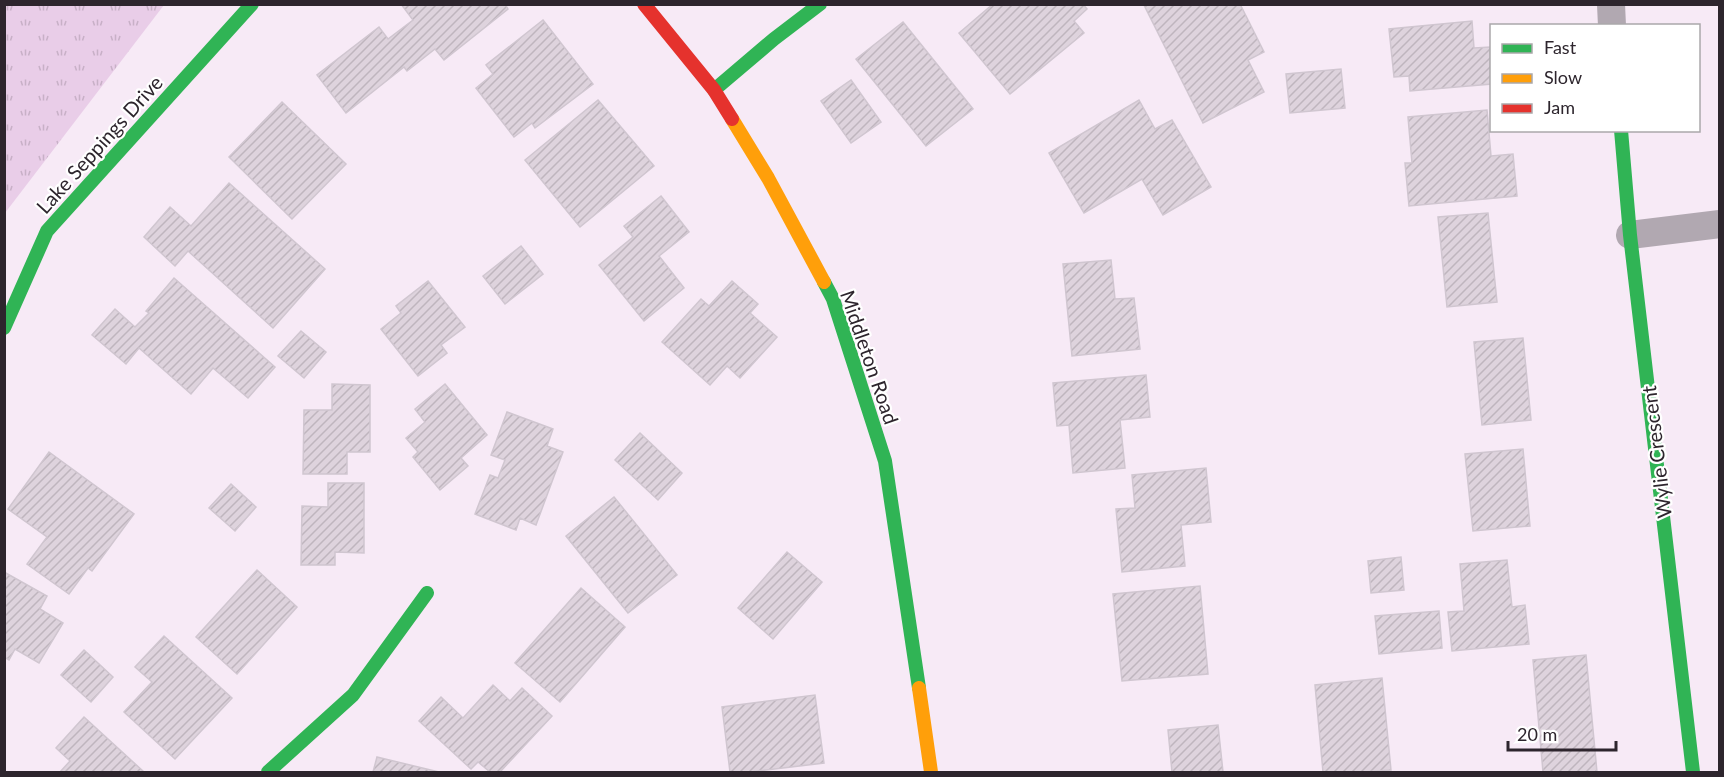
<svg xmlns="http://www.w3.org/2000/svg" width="1724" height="777" viewBox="0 0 1724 777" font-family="Lato,sans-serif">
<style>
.park{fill:url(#park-tufts)}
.building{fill:url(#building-hatch);stroke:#d0c6d0;stroke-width:1.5}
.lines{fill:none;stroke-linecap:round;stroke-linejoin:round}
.street{stroke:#b1a8b1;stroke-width:28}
.fast{stroke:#30b455;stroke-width:14}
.slow{stroke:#ff9f0a;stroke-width:14}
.jam{stroke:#e5322d;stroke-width:14}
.labels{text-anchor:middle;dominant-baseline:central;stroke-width:4.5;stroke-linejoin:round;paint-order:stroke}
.street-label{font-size:20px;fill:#2d252d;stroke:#fff}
</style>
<defs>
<pattern id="park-tufts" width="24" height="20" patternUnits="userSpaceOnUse" patternTransform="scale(1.5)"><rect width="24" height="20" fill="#e9cde8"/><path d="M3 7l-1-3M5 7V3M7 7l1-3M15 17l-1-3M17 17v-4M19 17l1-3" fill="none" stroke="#c8b0c7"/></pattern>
<pattern id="building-hatch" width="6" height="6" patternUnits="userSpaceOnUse" patternTransform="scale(1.5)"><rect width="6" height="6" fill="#ded3dd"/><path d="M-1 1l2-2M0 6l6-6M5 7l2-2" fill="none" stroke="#bfb5be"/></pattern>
</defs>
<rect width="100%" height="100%" fill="#f7eaf6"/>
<!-- park -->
<path class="park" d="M 5,4 L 164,5 L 5,213 L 4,5 Z"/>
<!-- building -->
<g class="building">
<path d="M 401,4 L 505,4 L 508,9 L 444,60 L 435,49 L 407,71 L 404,67 L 346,113 L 317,75 L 379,27 L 388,39 L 413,20 Z"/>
<path d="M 993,4 L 1083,4 L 1087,9 L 1074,21 L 1084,33 L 1010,94 L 959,33 Z"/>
<path d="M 1146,4 L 1240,4 L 1264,52 L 1248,60 L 1264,92 L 1203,123 L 1144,5 Z"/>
<path d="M 543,20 L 593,84 L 535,128 L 532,123 L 514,137 L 476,88 L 493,74 L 486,65 Z"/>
<path d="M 1472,21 L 1474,48 L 1490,47 L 1492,84 L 1410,91 L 1409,76 L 1394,77 L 1389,29 Z"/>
<path d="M 903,22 L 973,109 L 926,146 L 856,59 Z"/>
<path d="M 1341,69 L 1345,108 L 1290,113 L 1286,74 Z"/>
<path d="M 851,80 L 881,122 L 851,143 L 821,101 Z"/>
<path d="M 598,100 L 654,166 L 580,227 L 525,160 Z"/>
<path d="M 1139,100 L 1155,129 L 1172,120 L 1211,187 L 1163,215 L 1142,179 L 1084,213 L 1049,153 Z"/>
<path d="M 282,102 L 346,164 L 292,219 L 229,157 Z"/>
<path d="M 1487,110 L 1491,156 L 1513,154 L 1517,196 L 1409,206 L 1405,163 L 1412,163 L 1408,117 Z"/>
<path d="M 229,183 L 325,269 L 273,328 L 188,251 L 175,266 L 144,237 L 170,207 L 191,226 Z"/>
<path d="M 661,196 L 689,232 L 659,256 L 684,288 L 644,321 L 599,265 L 633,237 L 624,226 Z"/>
<path d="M 1488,213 L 1497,302 L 1447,307 L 1438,217 Z"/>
<path d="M 521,246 L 543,274 L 505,304 L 483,276 Z"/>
<path d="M 1111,260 L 1115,299 L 1134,298 L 1140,349 L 1072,356 L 1063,264 Z"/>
<path d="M 174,278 L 275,367 L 248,398 L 213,368 L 191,394 L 139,348 L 126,364 L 92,335 L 115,309 L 135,327 L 149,313 L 146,311 Z"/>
<path d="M 428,281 L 465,327 L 441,345 L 447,353 L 418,376 L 381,329 L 401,313 L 396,306 Z"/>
<path d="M 732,281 L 758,304 L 750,313 L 777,337 L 740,378 L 727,366 L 710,385 L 662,342 L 701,299 L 709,306 Z"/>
<path d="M 301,331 L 326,352 L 304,378 L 278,356 Z"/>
<path d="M 1523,338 L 1531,420 L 1482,425 L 1474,342 Z"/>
<path d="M 1146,375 L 1150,417 L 1120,420 L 1125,468 L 1073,473 L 1069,425 L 1057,426 L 1053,383 Z"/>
<path d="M 332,384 L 370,385 L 370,452 L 347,452 L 347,474 L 303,474 L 304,410 L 332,410 Z"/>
<path d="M 445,384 L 487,435 L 461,458 L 468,466 L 440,490 L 413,457 L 418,452 L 406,438 L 425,422 L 415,409 Z"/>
<path d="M 507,412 L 553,429 L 547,446 L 563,452 L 536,525 L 520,518 L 516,530 L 475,514 L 490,475 L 498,478 L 505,460 L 491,455 Z"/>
<path d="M 640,433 L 682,473 L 658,500 L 615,460 Z"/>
<path d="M 1523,449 L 1530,526 L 1473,531 L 1465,454 Z"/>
<path d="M 49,452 L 134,514 L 92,571 L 88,568 L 69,594 L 27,564 L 47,537 L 8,509 Z"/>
<path d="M 1206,468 L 1211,522 L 1181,525 L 1185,566 L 1122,572 L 1116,509 L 1135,508 L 1132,475 Z"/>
<path d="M 328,483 L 364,483 L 364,553 L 335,552 L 335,565 L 301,565 L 302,506 L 328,507 Z"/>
<path d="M 231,484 L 256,507 L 235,531 L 209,508 Z"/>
<path d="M 614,497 L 677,575 L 628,613 L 566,536 Z"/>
<path d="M 787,552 L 822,582 L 773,639 L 738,608 Z"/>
<path d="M 1401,557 L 1404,590 L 1371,593 L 1368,561 Z"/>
<path d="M 1507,560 L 1512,607 L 1525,605 L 1529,644 L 1452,651 L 1448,612 L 1464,611 L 1460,564 Z"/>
<path d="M 257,570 L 297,607 L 237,674 L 196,637 Z"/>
<path d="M 4,572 L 47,596 L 40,609 L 63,623 L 39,663 L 15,649 L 9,660 L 4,657 Z"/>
<path d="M 1200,586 L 1208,674 L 1122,681 L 1113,594 Z"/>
<path d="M 581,588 L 625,627 L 560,702 L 515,663 Z"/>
<path d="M 1439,611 L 1442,648 L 1379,654 L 1375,616 Z"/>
<path d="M 164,636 L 232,698 L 175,759 L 124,712 L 152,682 L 135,667 Z"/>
<path d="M 84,650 L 113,677 L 91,702 L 61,675 Z"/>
<path d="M 1586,655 L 1597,772 L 1543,772 L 1533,660 Z"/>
<path d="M 1382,678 L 1391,770 L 1363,772 L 1323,772 L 1315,685 Z"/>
<path d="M 493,685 L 510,701 L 522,688 L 552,716 L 500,772 L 490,772 L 478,762 L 471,769 L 419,721 L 441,697 L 463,718 Z"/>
<path d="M 815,695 L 824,763 L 749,772 L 730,772 L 722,707 Z"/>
<path d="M 84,717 L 144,772 L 60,772 L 70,761 L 56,748 Z"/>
<path d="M 1218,725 L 1223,772 L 1172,772 L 1168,730 Z"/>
<path d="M 377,757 L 439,772 L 373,772 Z"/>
</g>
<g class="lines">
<!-- street -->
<g class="street">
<path d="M 1611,4 L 1612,26"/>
<path d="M 1630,235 L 1720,224"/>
</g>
<!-- fast -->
<g class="fast">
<path d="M 714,90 L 774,39 L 820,4"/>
<path d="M 1621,130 L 1630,235 L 1693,772"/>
<path d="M 824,282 L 833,299 L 885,461 L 919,688"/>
<path d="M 4,328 L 47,231 L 252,4"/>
<path d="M 268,772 L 353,695 L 427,593"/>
</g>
<!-- slow -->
<g class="slow">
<path d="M 732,119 L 768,178 L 824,282"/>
<path d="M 919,688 L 931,772"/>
</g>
<!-- jam -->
<path class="jam" d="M 644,4 L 714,90 L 732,119"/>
</g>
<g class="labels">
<!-- street labels -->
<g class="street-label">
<text transform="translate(99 144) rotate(-48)">Lake Seppings Drive</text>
<text transform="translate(870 357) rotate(71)">Middleton Road</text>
<text transform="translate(1656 452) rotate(-97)">Wylie Crescent</text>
</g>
</g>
<!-- border -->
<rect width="1724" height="777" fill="none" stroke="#2d252d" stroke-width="12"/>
<!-- legend -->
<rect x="1490" y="24" width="210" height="108" fill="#ffffff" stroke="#aba8ab" stroke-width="1.5"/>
<rect x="1502" y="44" width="30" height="9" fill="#30b455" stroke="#aba8ab" stroke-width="1.5"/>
<text x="1544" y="54" font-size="18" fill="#2d252d">Fast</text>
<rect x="1502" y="74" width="30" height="9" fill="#ff9f0a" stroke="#aba8ab" stroke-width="1.5"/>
<text x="1544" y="84" font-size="18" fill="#2d252d">Slow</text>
<rect x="1502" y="104" width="30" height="9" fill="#e5322d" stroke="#aba8ab" stroke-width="1.5"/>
<text x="1544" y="114" font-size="18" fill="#2d252d">Jam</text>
<!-- scale -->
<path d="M1508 741v9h108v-9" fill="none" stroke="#2d252d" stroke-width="3"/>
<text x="1517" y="741" font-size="18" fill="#2d252d" stroke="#ffffff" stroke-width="4.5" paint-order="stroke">20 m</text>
</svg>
